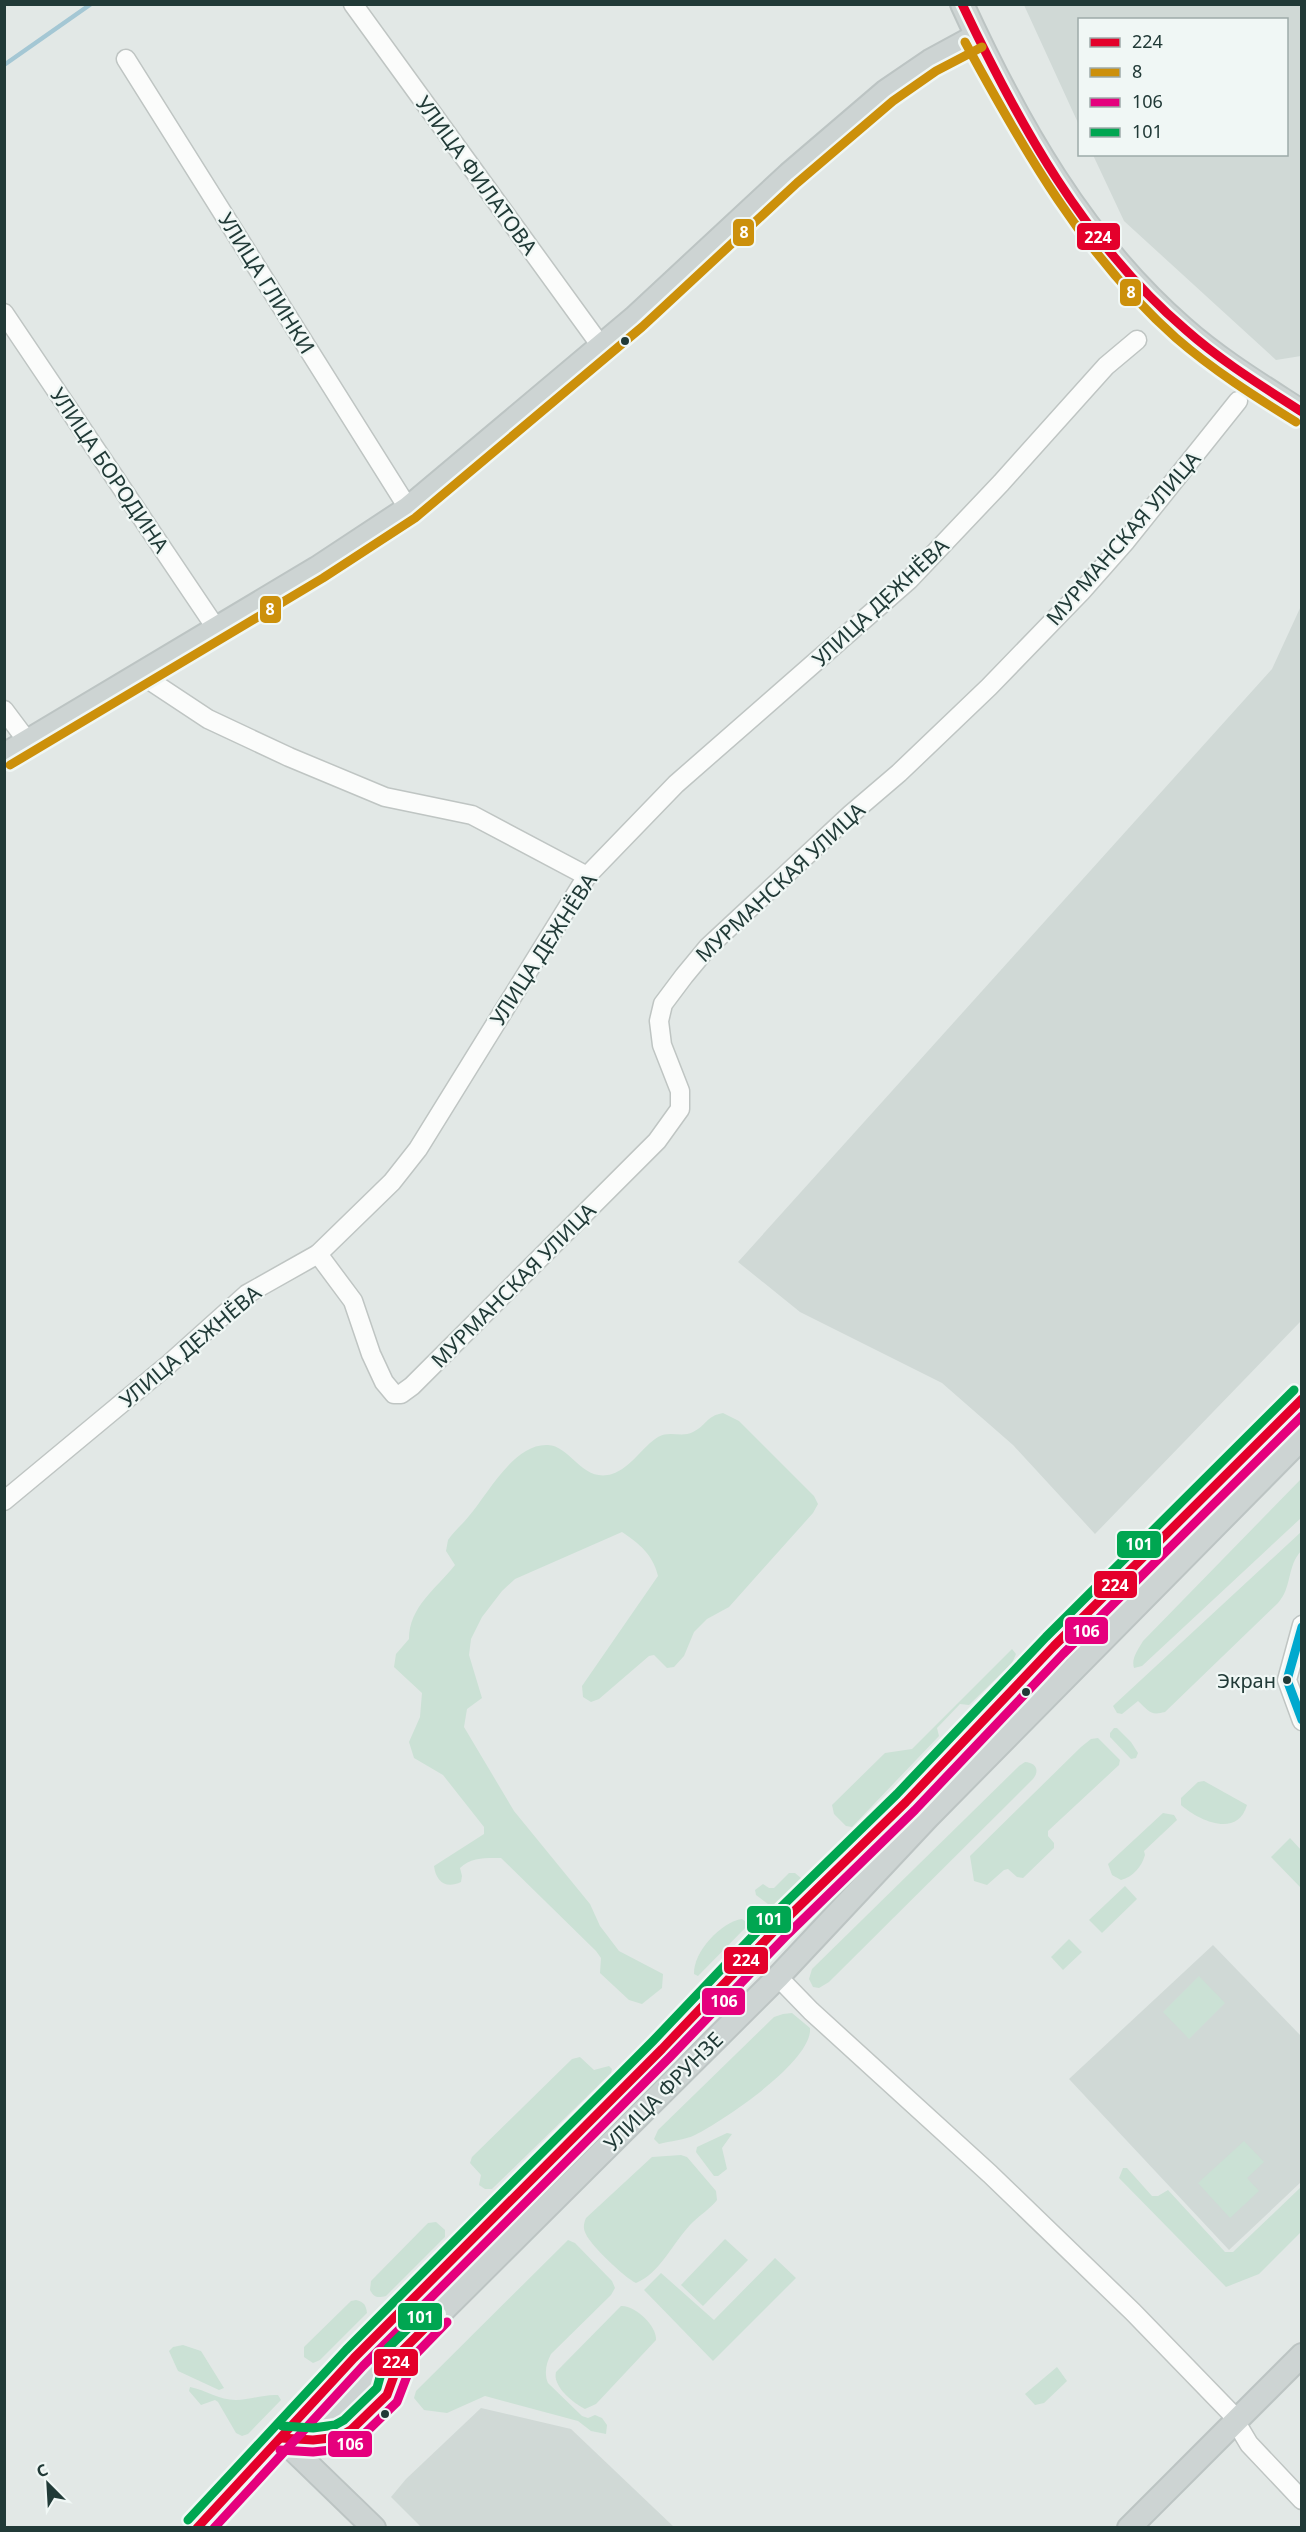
<svg xmlns="http://www.w3.org/2000/svg" width="1306" height="2532" viewBox="0 0 1306 2532" font-family="'Noto Sans',sans-serif">
<style>
.built{fill:#d0d9d6}
.green{fill:#cbe1d5}
.lines{fill:none;stroke-linecap:round;stroke-linejoin:round}
.stream{stroke:#a4c7d4;stroke-width:4.5}
.minor-casing{stroke:#bfc5c3;stroke-width:21}
.major-casing{stroke:#bcc4c3;stroke-width:26}
.minor{stroke:#fbfcfb;stroke-width:18}
.major{stroke:#cdd4d3;stroke-width:22}
.bus-1-casing{stroke:#f0f7f5;stroke-width:14}
.bus-2-casing{stroke:#f0f7f5;stroke-width:14}
.bus-3-casing{stroke:#f0f7f5;stroke-width:14}
.bus-4-casing{stroke:#f0f7f5;stroke-width:14}
.bus-5-casing{stroke:#f0f7f5;stroke-width:14}
.bus-1{stroke:#e4002b;stroke-width:9}
.bus-2{stroke:#cc900b;stroke-width:9}
.bus-3{stroke:#e5007d;stroke-width:9}
.bus-4{stroke:#00a651;stroke-width:9}
.bus-5{stroke:#00a9ce;stroke-width:9}
.bus-dot{fill:#213a37;stroke:#f0f7f5;stroke-width:2}
.labels{text-anchor:middle;dominant-baseline:central;stroke-width:4.5;stroke-linejoin:round;paint-order:stroke}
.bus-label{font-size:20px;fill:#213a37;stroke:#f0f7f5;text-anchor:end}
.street-label{font-size:21px;fill:#213a37;stroke:#f0f7f5}
.line-badge{stroke:#f0f7f5;stroke-width:2}
.badge-label{font-size:16px;text-anchor:middle;font-weight:bold;fill:#fff}
</style>
<rect width="100%" height="100%" fill="#e2e8e6"/>
<!-- built -->
<g class="built">
<path d="M 1024,5 L 1301,5 L 1301,356 L 1276,360 L 1124,221 L 1093,155 L 1286,154 L 1286,20 L 1080,20 L 1079,125 Z"/>
<path d="M 1301,606 L 1301,1321 L 1095,1534 L 1013,1445 L 942,1383 L 800,1312 L 738,1262 L 1272,669 Z"/>
<path d="M 1213,1945 L 1301,2036 L 1301,2182 L 1229,2250 L 1069,2079 Z"/>
<path d="M 481,2408 L 571,2429 L 674,2527 L 421,2527 L 391,2497 L 406,2479 Z"/>
</g>
<!-- green -->
<g class="green">
<path d="M 723,1413 L 739,1421 L 814,1496 L 818,1504 L 813,1513 L 729,1607 L 707,1619 L 694,1632 L 684,1656 L 674,1667 L 667,1668 L 654,1655 L 649,1656 L 599,1699 L 591,1702 L 583,1697 L 582,1686 L 658,1576 C 653,1555 640,1544 622,1532 L 515,1579 L 502,1591 L 482,1617 L 471,1639 L 469,1655 L 482,1698 L 467,1709 L 464,1727 L 514,1811 L 590,1904 L 600,1926 L 619,1951 L 663,1974 L 662,1988 L 642,2004 L 629,2000 L 600,1973 L 601,1958 L 596,1951 L 501,1858 C 486,1858 471,1857 460,1868 L 462,1876 L 461,1882 C 446,1889 436,1882 434,1866 L 484,1834 L 484,1827 L 443,1775 L 414,1758 L 409,1742 L 420,1717 L 422,1693 L 394,1667 L 396,1654 L 409,1639 C 409,1607 436,1589 455,1565 L 446,1551 L 448,1540 C 454,1531 462,1525 469,1516 C 488,1494 514,1443 548,1445 C 571,1446 582,1483 612,1474 C 631,1468 642,1447 658,1437 C 670,1430 681,1438 693,1432 C 706,1426 706,1416 723,1413 Z"/>
<path d="M 1301,1479 L 1301,1518 L 1142,1666 L 1134,1668 C 1131,1658 1138,1650 1143,1641 Z"/>
<path d="M 1301,1532 L 1301,1551 C 1287,1566 1292,1588 1278,1603 L 1165,1712 C 1150,1716 1149,1711 1138,1701 L 1122,1714 L 1117,1713 L 1113,1706 L 1115,1704 Z"/>
<path d="M 1012,1649 L 1016,1654 L 1012,1663 L 969,1705 L 960,1704 L 937,1728 L 939,1736 L 852,1827 L 846,1826 L 834,1814 L 832,1805 L 885,1753 L 912,1749 Z"/>
<path d="M 1114,1728 L 1117,1728 L 1131,1742 L 1138,1753 L 1136,1758 L 1131,1759 L 1110,1737 L 1110,1733 Z"/>
<path d="M 1098,1738 L 1120,1760 L 1119,1765 L 1048,1831 L 1048,1836 L 1054,1843 L 1054,1848 L 1023,1878 L 1017,1877 L 1008,1869 L 1004,1870 L 987,1885 L 974,1881 L 970,1856 L 1081,1747 L 1091,1739 Z"/>
<path d="M 1025,1762 C 1036,1763 1040,1770 1033,1779 L 829,1982 L 819,1988 L 813,1987 L 809,1979 L 812,1969 L 1019,1766 Z"/>
<path d="M 1204,1781 L 1247,1805 C 1237,1839 1198,1820 1181,1805 L 1181,1798 L 1198,1782 Z"/>
<path d="M 1163,1813 L 1174,1815 L 1177,1820 L 1144,1851 L 1145,1855 C 1142,1866 1133,1877 1121,1880 L 1112,1875 L 1108,1864 Z"/>
<path d="M 1290,1838 L 1301,1850 L 1301,1888 L 1271,1857 Z"/>
<path d="M 789,1873 L 795,1873 L 801,1878 L 801,1882 L 776,1906 L 772,1907 L 756,1895 L 755,1890 L 763,1884 L 769,1888 L 774,1888 Z"/>
<path d="M 1125,1886 L 1137,1899 L 1102,1933 L 1089,1920 Z"/>
<path d="M 742,1919 L 749,1924 L 698,1976 L 694,1974 C 693,1952 721,1922 742,1919 Z"/>
<path d="M 1069,1939 L 1082,1952 L 1063,1970 L 1051,1957 Z"/>
<path d="M 1199,1976 L 1225,2003 L 1189,2039 L 1163,2012 Z"/>
<path d="M 792,2013 L 810,2028 C 813,2061 723,2121 695,2135 C 685,2140 670,2141 659,2144 L 654,2139 L 658,2130 L 774,2017 L 783,2014 Z"/>
<path d="M 580,2057 L 594,2070 L 609,2066 L 612,2069 L 611,2073 L 492,2189 L 485,2189 L 479,2185 L 481,2175 L 470,2163 L 472,2157 L 572,2059 Z"/>
<path d="M 727,2133 L 732,2134 L 722,2148 L 727,2169 L 718,2176 L 714,2176 L 696,2152 L 697,2147 Z"/>
<path d="M 1244,2141 L 1264,2162 L 1247,2178 L 1259,2191 L 1230,2218 L 1198,2183 Z"/>
<path d="M 681,2155 L 687,2157 L 716,2191 L 717,2200 C 710,2209 701,2214 693,2222 C 674,2240 661,2273 636,2283 C 625,2278 588,2243 585,2232 C 583,2227 584,2223 586,2218 L 652,2157 Z"/>
<path d="M 1123,2168 L 1127,2168 L 1152,2196 L 1158,2196 L 1168,2190 L 1225,2252 L 1233,2252 L 1301,2187 L 1301,2232 L 1259,2274 L 1226,2287 L 1119,2178 Z"/>
<path d="M 436,2222 L 445,2230 L 445,2237 L 386,2296 C 378,2298 374,2298 370,2290 L 371,2281 L 428,2223 Z"/>
<path d="M 725,2239 L 748,2260 L 703,2306 L 681,2285 Z"/>
<path d="M 568,2240 L 575,2243 L 612,2281 L 615,2288 L 611,2295 L 551,2354 C 546,2363 544,2374 548,2383 L 582,2416 L 588,2418 L 595,2415 L 602,2418 L 607,2425 L 606,2434 L 591,2431 L 578,2421 L 485,2396 L 447,2413 L 424,2410 L 414,2398 L 416,2391 Z"/>
<path d="M 775,2258 L 796,2278 L 713,2361 L 644,2290 L 661,2273 L 714,2320 Z"/>
<path d="M 356,2300 C 364,2302 366,2305 367,2313 L 320,2360 L 313,2363 L 304,2357 L 304,2347 L 351,2301 Z"/>
<path d="M 621,2306 C 635,2305 657,2326 656,2340 L 596,2404 L 585,2409 C 573,2403 552,2386 556,2372 Z"/>
<path d="M 183,2345 L 201,2351 L 224,2388 L 219,2390 L 178,2371 L 169,2351 L 173,2347 Z"/>
<path d="M 1057,2367 L 1067,2381 L 1044,2403 L 1035,2405 L 1025,2394 Z"/>
<path d="M 190,2387 C 206,2390 219,2400 236,2400 C 250,2400 264,2394 278,2395 L 281,2400 L 248,2434 L 242,2436 L 236,2433 L 218,2402 L 215,2400 L 201,2405 L 189,2391 Z"/>
</g>
<g class="lines">
<!-- stream -->
<path class="stream" d="M 4,65 L 91,4"/>
<defs>
<g id="minor">
<path d="M 353,4 L 601,346"/>
<path d="M 126,59 L 408,508"/>
<path d="M 4,313 L 216,628"/>
<path d="M 140,674 L 208,719 L 289,757 L 385,797 L 472,815 L 587,876"/>
<path d="M 4,710 L 28,742"/>
<path d="M 318,1254 L 353,1301 L 371,1354 L 384,1382 L 394,1394 L 401,1394 L 412,1386 L 657,1141 L 680,1109 L 680,1091 L 662,1045 L 659,1021 L 663,1004 L 684,976 L 708,947 L 851,814 L 899,773 L 989,687 L 1081,592 L 1126,541 L 1238,401"/>
<path d="M 4,1501 L 169,1364 L 247,1294 L 318,1254 L 392,1182 L 418,1149 L 587,876 L 676,784 L 909,580 L 1001,483 L 1106,366 L 1137,340"/>
<path d="M 1302,1625 L 1287,1680 L 1302,1721"/>
<path d="M 778,1977 L 811,2011 L 990,2174 L 1133,2312 L 1230,2412 L 1249,2444 L 1302,2500"/>
</g>
<g id="major">
<path d="M 962,4 C 1017,124 1083,241 1183,328 C 1219,360 1262,386 1302,412"/>
<path d="M 4,755 L 317,568 L 408,508 L 634,318 L 789,174 L 886,91 L 930,61 L 976,36"/>
<path d="M 294,2431 L 355,2398 L 778,1977 L 928,1817 L 1302,1438"/>
<path d="M 281,2438 L 374,2528"/>
<path d="M 197,2528 L 354,2358 L 662,2049 L 779,1926 L 906,1802 L 1054,1646 L 1302,1399"/>
<path d="M 1129,2528 L 1302,2355"/>
</g>
</defs>
<!-- minor casing -->
<use href="#minor" class="minor-casing"/>
<!-- major casing -->
<use href="#major" class="major-casing"/>
<!-- minor -->
<use href="#minor" class="minor"/>
<!-- major -->
<use href="#major" class="major"/>
<defs>
<g id="bus-1">
<path d="M 962,4 C 1019,124 1084,243 1186,330 C 1221,361 1262,386 1302,412"/>
<path d="M 281,2438 L 313,2440 L 339,2437 L 351,2430 L 387,2395 L 395,2373 L 397,2356 L 439,2314"/>
<path d="M 197,2528 L 354,2358 L 662,2049 L 779,1926 L 906,1802 L 1054,1646 L 1302,1399"/>
</g>
<g id="bus-2">
<path d="M 965,42 C 1023,149 1084,256 1176,338 C 1213,370 1254,396 1296,422"/>
<path d="M 10,765 L 323,578 L 415,518 L 642,327 L 797,183 L 893,101 L 936,71 L 982,47"/>
</g>
<g id="bus-3">
<path d="M 280,2450 L 313,2452 L 340,2449 L 358,2440 L 397,2402 L 407,2376 L 408,2362 L 447,2322"/>
<path d="M 214,2528 L 363,2366 L 670,2057 L 788,1934 L 915,1810 L 1063,1654 L 1302,1416"/>
</g>
<g id="bus-4">
<path d="M 282,2426 L 313,2428 L 335,2425 L 344,2420 L 377,2388 L 388,2348 L 431,2306"/>
<path d="M 188,2520 L 346,2350 L 653,2041 L 771,1917 L 897,1794 L 1046,1637 L 1294,1390"/>
</g>
<path id="bus-5" d="M 1302,1627 L 1287,1680 L 1302,1720"/>
</defs>
<!-- bus-1 casing -->
<use href="#bus-1" class="bus-1-casing"/>
<!-- bus-2 casing -->
<use href="#bus-2" class="bus-2-casing"/>
<!-- bus-3 casing -->
<use href="#bus-3" class="bus-3-casing"/>
<!-- bus-4 casing -->
<use href="#bus-4" class="bus-4-casing"/>
<!-- bus-5 casing -->
<use href="#bus-5" class="bus-5-casing"/>
<!-- bus-1 -->
<use href="#bus-1" class="bus-1"/>
<!-- bus-2 -->
<use href="#bus-2" class="bus-2"/>
<!-- bus-3 -->
<use href="#bus-3" class="bus-3"/>
<!-- bus-4 -->
<use href="#bus-4" class="bus-4"/>
<!-- bus-5 -->
<use href="#bus-5" class="bus-5"/>
</g>
<!-- markers -->
<g class="bus-dot">
<circle cx="625" cy="341" r="5"/>
<circle cx="1287" cy="1680" r="5"/>
<circle cx="1026" cy="1692" r="5"/>
<circle cx="385" cy="2414" r="5"/>
</g>
<g class="labels">
<!-- bus labels -->
<g class="bus-label">
<text x="1276" y="1680">Экран</text>
</g>
<!-- street labels -->
<g class="street-label">
<text transform="translate(477 175) rotate(54)">УЛИЦА ФИЛАТОВА</text>
<text transform="translate(267 283) rotate(58)">УЛИЦА ГЛИНКИ</text>
<text transform="translate(110 470) rotate(56)">УЛИЦА БОРОДИНА</text>
<text transform="translate(1123 538) rotate(-49)">МУРМАНСКАЯ УЛИЦА</text>
<text transform="translate(880 602) rotate(-43)">УЛИЦА ДЕЖНЁВА</text>
<text transform="translate(780 882) rotate(-43)">МУРМАНСКАЯ УЛИЦА</text>
<text transform="translate(543 949) rotate(-57)">УЛИЦА ДЕЖНЁВА</text>
<text transform="translate(513 1285) rotate(-45)">МУРМАНСКАЯ УЛИЦА</text>
<text transform="translate(190 1346) rotate(-40)">УЛИЦА ДЕЖНЁВА</text>
<text transform="translate(663 2091) rotate(-45)">УЛИЦА ФРУНЗЕ</text>
</g>
</g>
<g class="line-badge">
<rect x="732" y="218" width="23" height="29" rx="6" fill="#cc900b"/>
<rect x="1076" y="222" width="45" height="29" rx="6" fill="#e4002b"/>
<rect x="1119" y="278" width="23" height="29" rx="6" fill="#cc900b"/>
<rect x="259" y="595" width="23" height="29" rx="6" fill="#cc900b"/>
<rect x="1116" y="1530" width="46" height="29" rx="6" fill="#00a651"/>
<rect x="1093" y="1570" width="45" height="29" rx="6" fill="#e4002b"/>
<rect x="1064" y="1616" width="45" height="29" rx="6" fill="#e5007d"/>
<rect x="746" y="1905" width="46" height="29" rx="6" fill="#00a651"/>
<rect x="723" y="1946" width="46" height="29" rx="6" fill="#e4002b"/>
<rect x="701" y="1987" width="45" height="29" rx="6" fill="#e5007d"/>
<rect x="397" y="2302" width="46" height="29" rx="6" fill="#00a651"/>
<rect x="373" y="2348" width="46" height="29" rx="6" fill="#e4002b"/>
<rect x="327" y="2430" width="46" height="28" rx="6" fill="#e5007d"/>
</g>
<g class="badge-label">
<text x="744" y="238">8</text>
<text x="1098" y="243">224</text>
<text x="1131" y="298">8</text>
<text x="270" y="615">8</text>
<text x="1139" y="1550">101</text>
<text x="1115" y="1591">224</text>
<text x="1086" y="1637">106</text>
<text x="769" y="1925">101</text>
<text x="746" y="1966">224</text>
<text x="724" y="2007">106</text>
<text x="420" y="2323">101</text>
<text x="396" y="2368">224</text>
<text x="350" y="2450">106</text>
</g>
<!-- border -->
<rect width="1306" height="2532" fill="none" stroke="#213a37" stroke-width="12"/>
<!-- legend -->
<rect x="1078" y="18" width="210" height="138" fill="#f0f7f5" stroke="#9daba9" stroke-width="1.5"/>
<rect x="1090" y="38" width="30" height="9" fill="#e4002b" stroke="#9daba9" stroke-width="1.5"/>
<text x="1132" y="48" font-size="18" fill="#213a37">224</text>
<rect x="1090" y="68" width="30" height="9" fill="#cc900b" stroke="#9daba9" stroke-width="1.5"/>
<text x="1132" y="78" font-size="18" fill="#213a37">8</text>
<rect x="1090" y="98" width="30" height="9" fill="#e5007d" stroke="#9daba9" stroke-width="1.5"/>
<text x="1132" y="108" font-size="18" fill="#213a37">106</text>
<rect x="1090" y="128" width="30" height="9" fill="#00a651" stroke="#9daba9" stroke-width="1.5"/>
<text x="1132" y="138" font-size="18" fill="#213a37">101</text>
<!-- north arrow -->
<g transform="translate(48 2484) rotate(336)" stroke="#f0f7f5" stroke-width="4.5" paint-order="stroke">
<path d="M0-4.5L10 22L0 15L-10 22Z" fill="#213a37"/>
<text y="-9" font-size="16" font-weight="bold" text-anchor="middle" fill="#213a37">С</text>
</g>
</svg>
